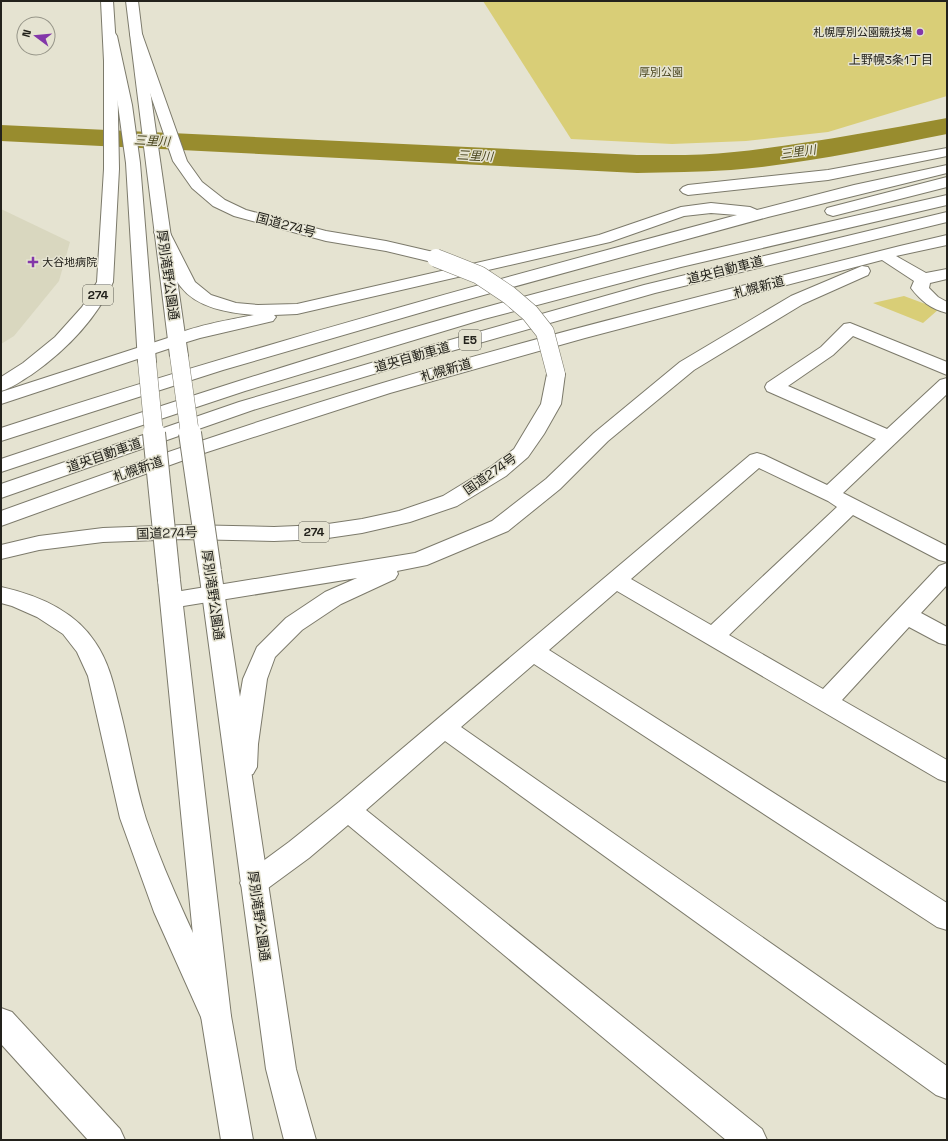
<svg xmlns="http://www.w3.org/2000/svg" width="948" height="1141" viewBox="0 0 948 1141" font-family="'Space Grotesk','Noto Sans JP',sans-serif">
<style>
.built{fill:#d9d7bf}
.green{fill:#d9ce77}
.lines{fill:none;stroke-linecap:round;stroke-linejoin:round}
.river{fill:#988c2e;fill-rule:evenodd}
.minor-casing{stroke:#7c7a6b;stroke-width:2}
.major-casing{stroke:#7c7a6b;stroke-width:2}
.highway-casing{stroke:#7c7a6b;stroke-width:2}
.minor{fill:#fff;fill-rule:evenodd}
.major{fill:#fff;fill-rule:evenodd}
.highway{fill:#fff;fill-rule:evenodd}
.major-bridge-far1-casing{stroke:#7c7a6b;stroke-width:19;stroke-linecap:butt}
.major-bridge-casing{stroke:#7c7a6b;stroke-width:24;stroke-linecap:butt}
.highway-bridge-casing{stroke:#7c7a6b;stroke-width:19;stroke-linecap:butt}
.major-bridge-far1{stroke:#fff;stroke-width:18}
.major-bridge{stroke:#fff;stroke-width:22}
.highway-bridge{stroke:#fff;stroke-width:18}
.poi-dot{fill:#8337a9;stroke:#e5e3d1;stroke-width:1.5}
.labels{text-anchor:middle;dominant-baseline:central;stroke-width:3;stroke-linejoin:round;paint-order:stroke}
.far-poi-label{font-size:11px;fill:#23221c;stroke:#e5e3d1;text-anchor:end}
.far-park-label{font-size:11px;fill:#4d4922;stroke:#e5e3d1}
.far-neighbourhood-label{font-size:12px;fill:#23221c;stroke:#e5e3d1}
.far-water-label{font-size:12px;font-style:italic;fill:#4b4720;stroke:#e5e3d1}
.shield{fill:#e5e3d1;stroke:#5d5c52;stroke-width:1}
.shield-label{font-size:12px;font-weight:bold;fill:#23221c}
.street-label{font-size:13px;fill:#23221c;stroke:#e5e3d1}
</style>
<rect width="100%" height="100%" fill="#e5e3d1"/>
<!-- built -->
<path class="built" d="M 1,209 L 70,242 L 59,281 L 14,336 L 1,344 Z"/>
<!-- green -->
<g class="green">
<path d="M 483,1 L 947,1 L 947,96 L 828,132 L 746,141 L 672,144 L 571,139 Z"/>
<path d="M 904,296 L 939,309 L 923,323 L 873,303 Z"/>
</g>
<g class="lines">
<!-- river -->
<path class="river" d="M 947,118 L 947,134 C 876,148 804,164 731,170 C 700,172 668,172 637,173 L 1,141 L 1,125 L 637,155 C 669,155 702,156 734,152 C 806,144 876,131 947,118 Z"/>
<defs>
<g id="minor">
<path d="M 947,148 L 947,156 L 828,180 L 688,195 L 683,193 L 680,190 L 683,187 L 688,185 L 828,170 Z"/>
<path d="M 947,165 L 947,173 L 768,217 L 440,307 L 223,370 L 1,441 L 1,428 C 244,349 490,281 737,215 L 711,213 L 684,216 L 610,242 L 297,314 L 274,315 L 276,317 L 273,321 L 200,338 L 177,345 L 171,344 L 168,340 C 175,329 238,318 254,315 C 229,313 197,308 181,287 C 171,275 161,247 154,232 L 156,229 L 162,227 L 168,229 L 195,282 L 211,295 L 236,303 L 258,305 L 297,304 L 599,235 L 681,207 L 711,203 L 750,207 L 757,210 L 854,185 Z"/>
<path d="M 947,235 L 947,245 L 896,256 L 926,273 L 947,269 L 947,279 L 930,283 L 929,288 L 938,297 L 947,302 L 947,313 C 931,309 921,301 911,288 L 914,281 L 882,260 L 585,338 L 390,393 L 198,455 L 1,526 L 1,511 C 125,466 250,423 376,385 C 549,333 725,290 900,246 Z"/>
<path d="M 862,266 L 868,267 L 870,271 L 868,275 L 803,304 L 694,370 L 608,441 L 560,489 L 508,531 L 427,565 L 397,571 L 398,574 L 395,579 L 341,604 L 302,630 L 275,657 L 267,679 L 258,744 L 257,767 L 253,774 L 244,777 L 235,774 L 231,767 L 232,744 L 243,679 L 257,647 L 286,618 L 325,592 L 357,578 L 171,608 L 163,606 L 160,600 L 163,594 L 415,553 L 492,521 L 546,479 L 594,433 L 680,362 L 791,296 Z"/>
<path d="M 850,323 L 947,362 L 947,375 L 853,336 L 833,355 L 788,386 L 887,429 L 940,380 L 947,378 L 947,394 L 843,493 L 947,546 L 947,562 L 939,560 L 853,515 L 729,635 L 823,689 L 939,566 L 947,563 L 947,585 L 921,613 L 947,627 L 947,645 L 939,643 L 909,627 L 842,700 L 947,760 L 947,782 L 938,779 L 617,591 L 549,650 L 947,903 L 947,930 L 937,927 L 534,664 L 461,727 L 947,1066 L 947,1099 L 936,1095 L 445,741 L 366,810 L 762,1129 L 767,1140 L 726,1140 L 348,825 L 309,858 L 264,891 L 254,895 L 244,891 L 240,883 L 244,875 L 289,842 L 339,802 L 750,455 L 757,453 L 764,455 L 827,485 L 876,439 L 767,391 L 765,387 L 767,383 L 821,347 L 844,324 ZM 759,468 L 828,501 L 837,507 L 711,625 L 631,579 Z"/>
<path d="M 1,1008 L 12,1012 L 120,1129 L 125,1140 L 88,1140 L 1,1044 Z"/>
</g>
<g id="major">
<path d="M 136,30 L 140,31 L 142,34 L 188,356 L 185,360 L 179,361 L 173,360 L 170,356 L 130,34 L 132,31 Z"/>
<path d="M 111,32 L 115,33 L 117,36 L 132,105 L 140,163 L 156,362 L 153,366 L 147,368 L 141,366 L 138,362 L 126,163 L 118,105 L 105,36 L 107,33 Z"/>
<path d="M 210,563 L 218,566 L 221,571 L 296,1069 L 316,1140 L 284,1140 L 266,1069 L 199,571 L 202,566 Z"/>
<path d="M 169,572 L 177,575 L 180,580 L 231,1016 L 253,1140 L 221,1140 L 201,1016 L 158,580 L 161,575 Z"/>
</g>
<g id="highway">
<path d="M 101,1 L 113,1 L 117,61 L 119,169 L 113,282 C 96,320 65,351 31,375 C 21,381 12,388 1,391 L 1,377 L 23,363 L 55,337 L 82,307 L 97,282 L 104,169 L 104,61 Z"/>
<path d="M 126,1 L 138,1 L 142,34 L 187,161 L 202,182 L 225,200 L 246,210 L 326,231 L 386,241 L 442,254 L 444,258 L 442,262 L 436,263 L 386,251 L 326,241 L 234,216 L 213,206 L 192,188 L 173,161 L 130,34 Z"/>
<path d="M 947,177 L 947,187 L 833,216 L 827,214 L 825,211 L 827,208 Z"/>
<path d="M 947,195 L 947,205 L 681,267 L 484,319 L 245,391 L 1,472 L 1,459 C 157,407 314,355 472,311 C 629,267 788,231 947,195 Z"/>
<path d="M 947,212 L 947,222 L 655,293 L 434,356 L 253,410 L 1,498 L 1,484 L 239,402 L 422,348 L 644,285 Z"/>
<path d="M 177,335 L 183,336 L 186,340 L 183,344 L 1,404 L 1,392 Z"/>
<path d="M 556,368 L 563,370 L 565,374 L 561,404 L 544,434 L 528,457 L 506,476 L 457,506 L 410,522 L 362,533 L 321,539 L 274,541 L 185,539 L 103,542 L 39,550 L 1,559 L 1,545 L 39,536 L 103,528 L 185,525 L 274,527 L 321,525 L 362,519 L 399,511 L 443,496 L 492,466 L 514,449 L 541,404 L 547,374 L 549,370 Z"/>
<path d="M 1,587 C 37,595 74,610 95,642 C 109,662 114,686 120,710 C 129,745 135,784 146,819 C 169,887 202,950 231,1016 L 227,1026 L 216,1030 L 205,1026 L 154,912 L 120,818 L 88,676 L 77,652 L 63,634 L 37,617 L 12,606 L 1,603 Z"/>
</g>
</defs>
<!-- minor casing -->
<use href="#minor" class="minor-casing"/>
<!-- major casing -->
<use href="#major" class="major-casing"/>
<!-- highway casing -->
<use href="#highway" class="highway-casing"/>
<!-- minor -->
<use href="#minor" class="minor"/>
<!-- major -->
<use href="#major" class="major"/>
<!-- highway -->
<use href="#highway" class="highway"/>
<defs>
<g id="major-bridge-far1">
<path d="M 179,356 L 190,434"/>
<path d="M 147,362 L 154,434"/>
</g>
<g id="major-bridge">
<path d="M 154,433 L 169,580"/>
<path d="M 190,433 L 210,571"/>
</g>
<path id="highway-bridge" d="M 436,258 L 479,275 L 509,295 L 530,313 L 545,332 L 556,374"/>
</defs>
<!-- major-bridge-far1 casing -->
<use href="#major-bridge-far1" class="major-bridge-far1-casing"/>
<!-- major-bridge casing -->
<use href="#major-bridge" class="major-bridge-casing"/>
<!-- highway-bridge casing -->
<use href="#highway-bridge" class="highway-bridge-casing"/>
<!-- major-bridge-far1 -->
<use href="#major-bridge-far1" class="major-bridge-far1"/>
<!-- major-bridge -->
<use href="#major-bridge" class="major-bridge"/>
<!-- highway-bridge -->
<use href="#highway-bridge" class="highway-bridge"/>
</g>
<!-- markers -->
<g class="poi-dot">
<circle cx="920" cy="32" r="4"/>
<path d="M31 256h4v4h4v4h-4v4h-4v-4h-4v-4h4z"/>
</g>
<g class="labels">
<!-- far-poi labels -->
<g class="far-poi-label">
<text x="912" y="32">札幌厚別公園競技場</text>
<text x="42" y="262" text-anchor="start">大谷地病院</text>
</g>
<!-- far-park labels -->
<g class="far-park-label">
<text x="661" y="72">厚別公園</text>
</g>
<!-- far-neighbourhood labels -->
<g class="far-neighbourhood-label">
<text x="891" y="60">上野幌3条1丁目</text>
</g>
<!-- far-water labels -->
<g class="far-water-label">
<text transform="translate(152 141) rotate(3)">三里川</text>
<text transform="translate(798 152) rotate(-8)">三里川</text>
<text transform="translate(475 156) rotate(3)">三里川</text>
</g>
<!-- shield labels -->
<g class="shield">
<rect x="83" y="285" width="30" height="20" rx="3"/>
<rect x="459" y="330" width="22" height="20" rx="3"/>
<rect x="299" y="522" width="30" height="20" rx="3"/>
</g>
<g class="shield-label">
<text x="98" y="295">274</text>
<text x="470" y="340">E5</text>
<text x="314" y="532">274</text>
</g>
<!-- street labels -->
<g class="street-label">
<text transform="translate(286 225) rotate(15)">国道274号</text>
<text transform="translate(725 270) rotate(-14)">道央自動車道</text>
<text transform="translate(168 275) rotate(82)">厚別滝野公園通</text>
<text transform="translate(759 287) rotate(-15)">札幌新道</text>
<text transform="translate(412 357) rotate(-16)">道央自動車道</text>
<text transform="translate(446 370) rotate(-16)">札幌新道</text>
<text transform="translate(104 455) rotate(-19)">道央自動車道</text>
<text transform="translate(138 469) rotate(-19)">札幌新道</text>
<text transform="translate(490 474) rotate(-35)">国道274号</text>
<text transform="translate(167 533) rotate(-2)">国道274号</text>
<text transform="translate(213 595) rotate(82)">厚別滝野公園通</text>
<text transform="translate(259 916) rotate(82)">厚別滝野公園通</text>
</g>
</g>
<!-- border -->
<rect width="948" height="1141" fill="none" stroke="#23221c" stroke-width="4"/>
<!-- north arrow -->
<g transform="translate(36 36) rotate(286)"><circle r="19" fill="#e5e3d1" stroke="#979689"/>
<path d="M0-3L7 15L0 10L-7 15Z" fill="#8337a9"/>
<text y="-6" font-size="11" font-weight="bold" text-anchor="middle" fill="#23221c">N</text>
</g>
</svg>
